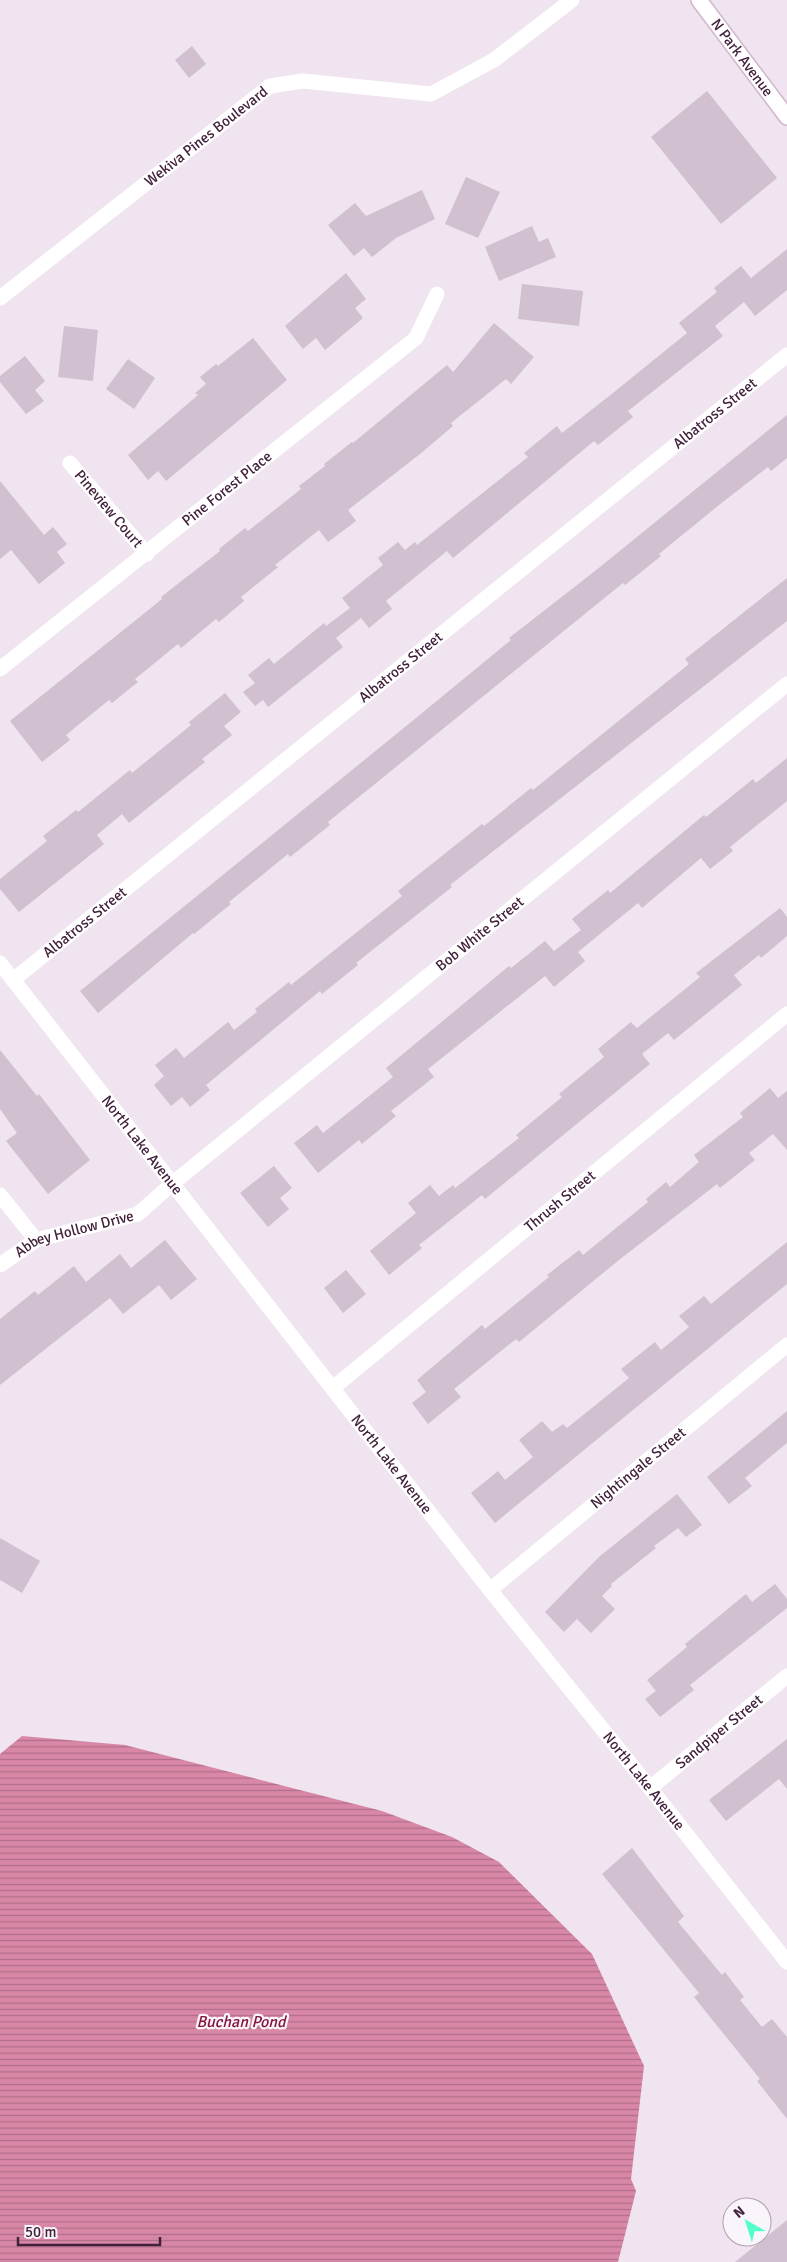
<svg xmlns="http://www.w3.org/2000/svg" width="787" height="2262" viewBox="0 0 787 2262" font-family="Signika,sans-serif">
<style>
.water{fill:url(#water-rules)}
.building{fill:#d0c0d0}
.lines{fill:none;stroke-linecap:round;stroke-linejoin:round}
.secondary-casing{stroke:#d0b6cd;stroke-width:18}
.street{stroke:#fff;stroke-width:15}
.secondary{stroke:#fff;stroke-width:15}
.labels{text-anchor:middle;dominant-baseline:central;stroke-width:4.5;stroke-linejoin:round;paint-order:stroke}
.street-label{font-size:15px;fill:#42213c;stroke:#faf5fa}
.water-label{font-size:16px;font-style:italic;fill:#85143f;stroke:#faf5fa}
</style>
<defs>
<pattern id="water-rules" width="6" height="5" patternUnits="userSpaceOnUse" patternTransform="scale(1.25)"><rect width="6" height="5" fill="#d887a7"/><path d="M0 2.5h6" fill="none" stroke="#b16e89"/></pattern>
</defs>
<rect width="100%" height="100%" fill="#efe4ef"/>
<!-- water -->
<path class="water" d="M 22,1736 L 125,1745 L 382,1811 L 452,1837 L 499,1862 L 592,1954 L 644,2066 L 631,2179 L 636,2191 L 618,2262 L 0,2262 L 0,1754 Z"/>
<!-- building -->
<g class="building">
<path d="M 192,46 L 206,64 L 189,78 L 175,60 Z"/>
<path d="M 707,91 L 777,178 L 721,224 L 651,137 Z"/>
<path d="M 466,177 L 500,192 L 478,238 L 445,224 Z"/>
<path d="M 422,190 L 435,219 L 396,238 L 372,257 L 364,248 L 354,256 L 328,225 L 355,203 L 366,216 Z"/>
<path d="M 532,226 L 539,242 L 548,238 L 556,257 L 499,281 L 485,247 Z"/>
<path d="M 787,249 L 787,290 L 755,316 L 744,302 L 715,326 L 723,336 L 628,411 L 633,417 L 598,445 L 594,441 L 453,558 L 447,551 L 386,601 L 392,609 L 369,628 L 361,618 L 336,638 L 343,647 L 268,707 L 263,700 L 255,706 L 243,692 L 255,683 L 248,675 L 269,658 L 274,664 L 324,623 L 326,626 L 350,608 L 342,598 L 383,565 L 378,558 L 398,542 L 405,550 L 415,542 L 417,545 L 528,457 L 524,453 L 557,426 L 562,433 L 613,393 L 687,333 L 679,323 L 717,292 L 714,288 L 741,266 L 751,278 Z"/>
<path d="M 346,273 L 366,299 L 355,308 L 363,318 L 325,350 L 316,338 L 303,349 L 285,326 Z"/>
<path d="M 522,284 L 583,291 L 579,326 L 518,319 Z"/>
<path d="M 494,323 L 534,357 L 511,384 L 506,379 L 451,423 L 453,426 L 420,454 L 348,510 L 356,521 L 328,542 L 319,530 L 275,565 L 278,567 L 241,597 L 244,601 L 219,622 L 216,619 L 181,648 L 178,644 L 135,679 L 138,682 L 112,703 L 109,700 L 66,735 L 70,740 L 42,762 L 10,721 L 162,599 L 161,597 L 220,551 L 219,549 L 245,528 L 248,531 L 301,489 L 299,486 L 325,466 L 324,464 L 352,442 L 353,443 L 447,365 L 453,372 Z"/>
<path d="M 64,326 L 98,330 L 93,381 L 58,377 Z"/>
<path d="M 253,338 L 287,380 L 166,481 L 158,471 L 148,480 L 128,455 L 198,395 L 195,393 L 206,384 L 200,377 L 216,364 L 218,366 Z"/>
<path d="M 25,356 L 45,381 L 35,390 L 44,401 L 26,414 L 0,382 L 0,376 Z"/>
<path d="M 128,359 L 155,378 L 134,409 L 106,389 Z"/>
<path d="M 787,415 L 787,458 L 771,471 L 768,467 L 719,505 L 659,554 L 661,556 L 625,585 L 623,583 L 328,822 L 330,825 L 290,857 L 288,854 L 229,902 L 231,904 L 194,934 L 193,933 L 98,1013 L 80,991 L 416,718 L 511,640 L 509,638 L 595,571 Z"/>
<path d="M 0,481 L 44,535 L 53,527 L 67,544 L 57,552 L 65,563 L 39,584 L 11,550 L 0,559 Z"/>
<path d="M 787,578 L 787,621 L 450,885 L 452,887 L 356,963 L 358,965 L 322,994 L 320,991 L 206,1085 L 210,1090 L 190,1107 L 182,1097 L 171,1106 L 154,1085 L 164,1076 L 155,1065 L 176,1048 L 184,1058 L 228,1022 L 234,1030 L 257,1012 L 255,1009 L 289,982 L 291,985 L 402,896 L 398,891 L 433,863 L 482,824 L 484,826 L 531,788 L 533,790 L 689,664 L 685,659 Z"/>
<path d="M 225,693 L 241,712 L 224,726 L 232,735 L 202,759 L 205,762 L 129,823 L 122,814 L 97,835 L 104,844 L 19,912 L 0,889 L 0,879 L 47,841 L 43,836 L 76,810 L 78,812 L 130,770 L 132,773 L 191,725 L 189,722 Z"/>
<path d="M 787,758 L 787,801 L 730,847 L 733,851 L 710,869 L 701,858 L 642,908 L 638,903 L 578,952 L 585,961 L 554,987 L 545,976 L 496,1015 L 428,1069 L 434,1077 L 391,1111 L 396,1116 L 362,1144 L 359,1140 L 318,1173 L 294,1143 L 317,1125 L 323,1133 L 393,1077 L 386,1068 L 509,966 L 511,968 L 545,941 L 554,951 L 581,930 L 572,919 L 608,890 L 610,893 L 704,815 L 706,817 L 753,779 L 756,783 Z"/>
<path d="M 780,908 L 787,917 L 787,936 L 761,958 L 759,955 L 734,975 L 742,985 L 674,1040 L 668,1033 L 642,1054 L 650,1064 L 485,1199 L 482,1195 L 419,1245 L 422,1248 L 389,1275 L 370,1251 L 416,1213 L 408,1203 L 430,1185 L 439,1196 L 453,1185 L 455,1188 L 519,1138 L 516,1135 L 562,1097 L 559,1094 L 604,1057 L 598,1049 L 631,1022 L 637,1028 L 700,977 L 696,973 Z"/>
<path d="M 0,1050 L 37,1096 L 39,1094 L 90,1160 L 48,1194 L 6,1141 L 17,1133 L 0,1109 Z"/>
<path d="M 770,1088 L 778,1098 L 787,1091 L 787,1150 L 773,1134 L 749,1153 L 755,1160 L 720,1188 L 717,1184 L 619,1260 L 519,1342 L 516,1339 L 454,1389 L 461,1397 L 428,1424 L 412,1403 L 426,1392 L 417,1380 L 482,1325 L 485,1329 L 549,1277 L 547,1275 L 579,1250 L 583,1255 L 648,1202 L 646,1199 L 666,1182 L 670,1187 L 699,1162 L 694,1155 L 743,1117 L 740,1113 Z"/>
<path d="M 274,1166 L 292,1188 L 280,1198 L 289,1209 L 268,1227 L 240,1193 Z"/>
<path d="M 165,1240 L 197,1279 L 171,1300 L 159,1285 L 123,1314 L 110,1298 L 0,1385 L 0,1319 L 35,1291 L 38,1295 L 74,1266 L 86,1282 L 120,1254 L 131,1268 Z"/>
<path d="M 787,1242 L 787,1284 L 495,1523 L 471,1493 L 498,1471 L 505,1480 L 533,1457 L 519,1440 L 542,1421 L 552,1432 L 563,1424 L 567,1428 L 629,1378 L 621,1369 L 655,1342 L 661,1350 L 689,1327 L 679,1316 L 704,1296 L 711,1304 Z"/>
<path d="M 346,1270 L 366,1294 L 343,1313 L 324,1288 Z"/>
<path d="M 787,1411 L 787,1443 L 745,1478 L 752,1486 L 729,1504 L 707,1477 Z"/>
<path d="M 677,1494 L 702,1525 L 686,1537 L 678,1528 L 654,1546 L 656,1548 L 611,1584 L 612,1586 L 602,1596 L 615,1609 L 591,1633 L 577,1619 L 564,1632 L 545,1612 L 599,1557 Z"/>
<path d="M 0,1538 L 40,1561 L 22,1593 L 0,1580 Z"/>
<path d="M 775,1584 L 787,1599 L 787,1608 L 690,1685 L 694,1690 L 660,1717 L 645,1699 L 656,1691 L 647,1680 L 687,1647 L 685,1644 L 746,1594 L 752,1602 Z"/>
<path d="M 787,1739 L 787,1789 L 779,1779 L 726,1821 L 709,1800 Z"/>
<path d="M 632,1848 L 684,1916 L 678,1922 L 722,1975 L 725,1972 L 744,1997 L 740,2000 L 762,2027 L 772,2019 L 787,2037 L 787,2119 L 757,2081 L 760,2079 L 694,1997 L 699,1993 L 602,1874 Z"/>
<path d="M 787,2220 L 787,2262 L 735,2262 Z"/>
</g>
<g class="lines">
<defs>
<g id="secondary">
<path id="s10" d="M 699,0 L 787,117"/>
</g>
</defs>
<!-- secondary casing -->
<use href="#secondary" class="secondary-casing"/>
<!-- street -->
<g class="street">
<path id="s1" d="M 0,298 L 270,86 L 303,81 L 431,94 L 494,60 L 572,0"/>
<path id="s2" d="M 70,463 L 147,554"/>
<path id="s3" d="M 0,669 L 416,338 L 437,294"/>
<path id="s4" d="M 0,963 L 490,1590 L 650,1788 L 787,1962"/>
<path id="s5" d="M 13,980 L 787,355"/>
<path d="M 0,1195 L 36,1240"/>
<path id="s6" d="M 0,1265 L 36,1240 L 138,1214 L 173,1183 L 787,684"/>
<path id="s7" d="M 333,1388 L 787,1014"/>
<path id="s8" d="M 490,1590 L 787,1345"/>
<path id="s9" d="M 650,1788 L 787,1676"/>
</g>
<!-- secondary -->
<use href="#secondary" class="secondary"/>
</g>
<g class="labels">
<!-- street labels -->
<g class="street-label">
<text stroke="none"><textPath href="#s10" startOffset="72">N Park Avenue</textPath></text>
<text stroke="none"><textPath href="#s1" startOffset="262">Wekiva Pines Boulevard</textPath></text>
<text stroke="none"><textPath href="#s5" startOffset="902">Albatross Street</textPath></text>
<text stroke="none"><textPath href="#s3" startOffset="290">Pine Forest Place</textPath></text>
<text stroke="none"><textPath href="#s2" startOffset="60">Pineview Court</textPath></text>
<text stroke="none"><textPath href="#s5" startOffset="498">Albatross Street</textPath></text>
<text stroke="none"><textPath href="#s5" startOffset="92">Albatross Street</textPath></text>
<text stroke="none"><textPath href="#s6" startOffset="591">Bob White Street</textPath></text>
<text stroke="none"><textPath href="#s4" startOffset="231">North Lake Avenue</textPath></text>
<text stroke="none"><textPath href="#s7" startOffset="294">Thrush Street</textPath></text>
<text stroke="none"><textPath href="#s6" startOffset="82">Abbey Hollow Drive</textPath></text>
<text stroke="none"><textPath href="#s4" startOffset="636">North Lake Avenue</textPath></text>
<text stroke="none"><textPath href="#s8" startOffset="192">Nightingale Street</textPath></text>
<text stroke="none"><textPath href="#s9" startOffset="89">Sandpiper Street</textPath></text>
<text stroke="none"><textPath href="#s4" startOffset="1041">North Lake Avenue</textPath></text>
</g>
<!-- water labels -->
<g class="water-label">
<text x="241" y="2022">Buchan Pond</text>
</g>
</g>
<!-- north arrow -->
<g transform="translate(747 2222) rotate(321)"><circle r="24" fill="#faf5fa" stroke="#b0a0ae"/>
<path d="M0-4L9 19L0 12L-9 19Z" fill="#52ffcb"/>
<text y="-8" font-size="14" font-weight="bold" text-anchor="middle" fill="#42213c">N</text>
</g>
<!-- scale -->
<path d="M18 2237v8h142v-8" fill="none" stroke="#42213c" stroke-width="2.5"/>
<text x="25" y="2237" font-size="15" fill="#42213c" stroke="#faf5fa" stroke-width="4" paint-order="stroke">50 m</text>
</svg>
